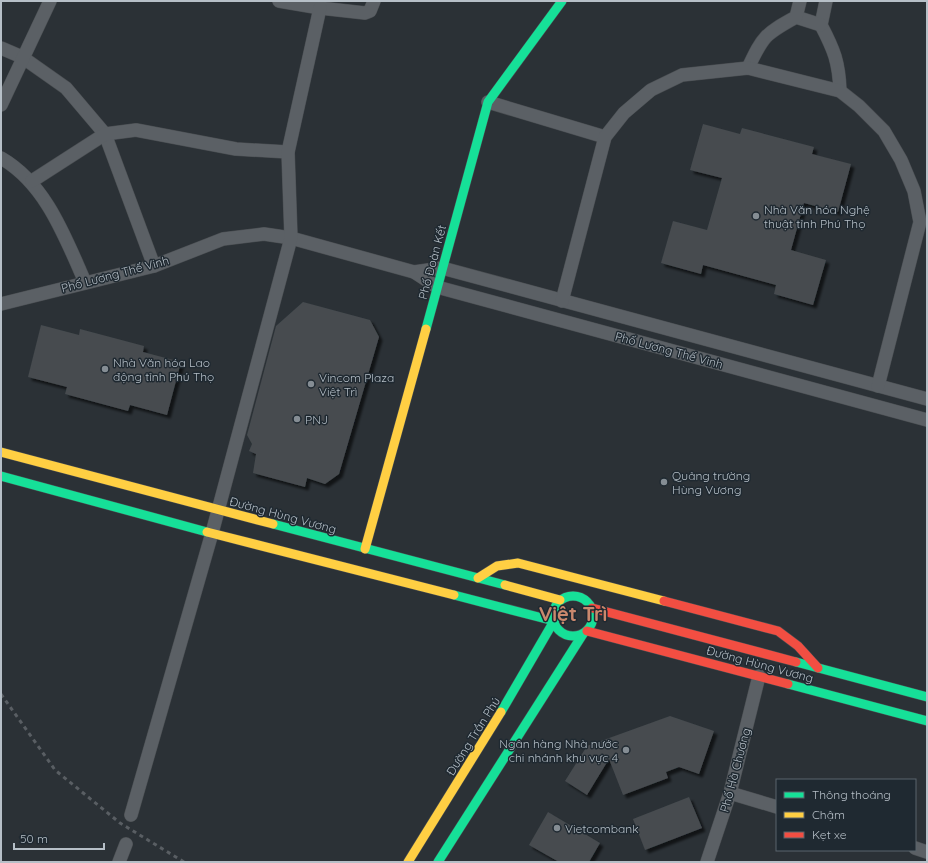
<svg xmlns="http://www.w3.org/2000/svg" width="928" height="863" viewBox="0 0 928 863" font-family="Quicksand,sans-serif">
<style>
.building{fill:#464b4f;filter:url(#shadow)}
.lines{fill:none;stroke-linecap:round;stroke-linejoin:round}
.street-casing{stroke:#494d51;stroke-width:14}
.fast-casing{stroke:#494d51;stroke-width:10}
.slow-casing{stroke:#494d51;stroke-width:10}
.jam-casing{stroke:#494d51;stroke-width:10}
.street{stroke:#5b6065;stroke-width:13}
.fast{stroke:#16e098;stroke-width:9}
.slow{stroke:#ffcf43;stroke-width:9}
.jam{stroke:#f24e42;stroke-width:9}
.rail{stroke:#595e63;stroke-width:3;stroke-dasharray:4 4;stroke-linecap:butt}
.poi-dot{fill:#858d94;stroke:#1f2931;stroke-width:1.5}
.labels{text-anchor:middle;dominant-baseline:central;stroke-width:3;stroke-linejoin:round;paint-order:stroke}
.poi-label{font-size:12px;fill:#b6bfc7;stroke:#1f2931;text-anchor:start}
.street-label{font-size:12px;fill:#b6bfc7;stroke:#1f2931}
.town-label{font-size:20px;font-weight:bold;fill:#ca886d;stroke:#1f2931}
</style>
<defs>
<filter id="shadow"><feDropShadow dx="3.5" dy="3.5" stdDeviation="1" flood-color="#0009"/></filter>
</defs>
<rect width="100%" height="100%" fill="#2b3136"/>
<!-- building -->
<g class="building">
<path d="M 703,124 L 740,134 L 742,128 L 814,147 L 812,154 L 851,164 L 838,212 L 804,203 L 791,250 L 826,260 L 813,305 L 774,294 L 776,285 L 703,265 L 701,274 L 661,263 L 673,221 L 707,230 L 722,178 L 690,170 Z"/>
<path d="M 303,302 L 370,320 L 379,337 L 339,474 L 325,484 L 307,478 L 305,487 L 253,473 L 256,454 L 249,451 L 252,444 L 247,435 L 276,326 Z"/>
<path d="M 41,325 L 79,335 L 80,329 L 144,346 L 143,352 L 181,362 L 167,415 L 130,405 L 128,411 L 65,394 L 67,387 L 28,377 Z"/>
<path d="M 670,716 L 714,731 L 699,774 L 679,767 L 666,772 L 668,778 L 623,795 L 609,759 L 587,795 L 565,781 L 587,746 Z"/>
<path d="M 689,797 L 702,828 L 645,850 L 633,819 Z"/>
<path d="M 548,812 L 600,843 L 589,862 L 559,862 L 529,845 Z"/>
</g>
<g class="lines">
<defs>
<g id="street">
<path d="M 279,1 L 320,8 L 365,13 L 370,11 L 374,1"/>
<path d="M 826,1 L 821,25 C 834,50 839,62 840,91"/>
<path d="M 796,17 L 821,25"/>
<path d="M 1,48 L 22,57 L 66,88 L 105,134 L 154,266"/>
<path d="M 748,68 C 763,36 765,34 796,17 L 800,1"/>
<path d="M 488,102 L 605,137"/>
<path d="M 1,105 L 50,1"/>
<path d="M 1,158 C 46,184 65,237 85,282"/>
<path d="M 32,181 L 105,134 L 136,130 L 236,149 L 288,152"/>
<path d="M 414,272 L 442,268 L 927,399"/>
<path d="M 562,301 L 605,137 L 624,113 L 651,90 L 682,75 L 748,68 L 840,91 L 859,106 L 884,131 L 901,160 L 914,191 L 920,222 L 878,386"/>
<path d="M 1,304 L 154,266 L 223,239 L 264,234 L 291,238 L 414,272 L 437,287 L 927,420"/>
<path d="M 730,793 L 777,807"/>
<path d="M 131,815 L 212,533 L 291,238 L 288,152 L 320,8"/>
<path d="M 915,848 L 927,852"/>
<path d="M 119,862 L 126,844"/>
<path d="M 707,862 L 730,793 L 759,676"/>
</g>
<g id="fast">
<path d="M 426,329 L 488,102 L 562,1"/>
<path d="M 1,476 L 207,532"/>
<path d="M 273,524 L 505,585"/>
<path d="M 454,595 L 554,621"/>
<circle cx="573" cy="616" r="20"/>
<path d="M 796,662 L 927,697"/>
<path d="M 788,684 L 927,721"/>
<path d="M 501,712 L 554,621"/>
<path d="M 438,862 L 583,634"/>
</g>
<g id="slow">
<path d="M 1,452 L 273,524"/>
<path d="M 207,532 L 454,595"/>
<path d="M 365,549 L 426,329"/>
<path d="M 478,578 L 497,566 L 518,563 L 664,601"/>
<path d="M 505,585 L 560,600"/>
<path d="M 408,862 L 501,712"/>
</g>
<g id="jam">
<path d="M 664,601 L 778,631 L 798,646 L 818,668"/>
<path d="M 592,608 L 796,662"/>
<path d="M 587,631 L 788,684"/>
</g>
</defs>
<!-- street casing -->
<use href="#street" class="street-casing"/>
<!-- fast casing -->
<use href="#fast" class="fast-casing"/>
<!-- slow casing -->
<use href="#slow" class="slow-casing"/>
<!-- jam casing -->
<use href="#jam" class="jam-casing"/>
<!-- street -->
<use href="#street" class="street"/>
<!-- fast -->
<use href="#fast" class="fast"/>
<!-- slow -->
<use href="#slow" class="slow"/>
<!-- jam -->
<use href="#jam" class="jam"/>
<!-- rail -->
<path class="rail" d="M 1,694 L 55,770 L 120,823 L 184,862"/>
</g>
<!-- markers -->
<g class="poi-dot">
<circle cx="756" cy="216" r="4"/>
<circle cx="105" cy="369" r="4"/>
<circle cx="311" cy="384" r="4"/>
<circle cx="297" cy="419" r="4"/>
<circle cx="664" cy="482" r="4"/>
<circle cx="626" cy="750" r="4"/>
<circle cx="557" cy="828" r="4"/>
</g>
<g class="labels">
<!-- poi labels -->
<g class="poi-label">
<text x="764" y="209">Nhà Văn hóa Nghệ<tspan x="764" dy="14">thuật tỉnh Phú Thọ</tspan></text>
<text x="113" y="362">Nhà Văn hóa Lao<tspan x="113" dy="14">động tỉnh Phú Thọ</tspan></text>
<text x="319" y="377">Vincom Plaza<tspan x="319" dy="14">Việt Trì</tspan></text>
<text x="305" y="419">PNJ</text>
<text x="672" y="475">Quảng trường<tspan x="672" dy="14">Hùng Vương</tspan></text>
<text x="618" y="743" text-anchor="end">Ngân hàng Nhà nước<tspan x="618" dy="14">chi nhánh khu vực 4</tspan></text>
<text x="565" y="828">Vietcombank</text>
</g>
<!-- street labels -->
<g class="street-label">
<text transform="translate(432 262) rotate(-75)">Phố Đoàn Kết</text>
<text transform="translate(115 274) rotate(-15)">Phố Lương Thế Vinh</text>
<text transform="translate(669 350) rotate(15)">Phố Lương Thế Vinh</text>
<text transform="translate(283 515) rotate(15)">Đường Hùng Vương</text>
<text transform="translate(760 664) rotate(15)">Đường Hùng Vương</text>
<text transform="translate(473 736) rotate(-58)">Đường Trần Phú</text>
<text transform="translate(735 770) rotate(-75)">Phố Hà Chương</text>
</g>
<!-- town labels -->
<g class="town-label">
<text x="573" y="613">Việt Trì</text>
</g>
</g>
<!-- border -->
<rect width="928" height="863" fill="none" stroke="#b6bfc7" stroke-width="4"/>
<!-- legend -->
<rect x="776" y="779" width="140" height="72" fill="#1f2931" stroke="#5b656d"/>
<rect x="784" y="792" width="20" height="6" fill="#16e098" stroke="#5b656d"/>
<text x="812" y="799" font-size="12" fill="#b6bfc7">Thông thoáng</text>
<rect x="784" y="812" width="20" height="6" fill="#ffcf43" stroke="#5b656d"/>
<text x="812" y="819" font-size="12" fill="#b6bfc7">Chậm</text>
<rect x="784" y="832" width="20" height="6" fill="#f24e42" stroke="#5b656d"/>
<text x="812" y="839" font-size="12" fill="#b6bfc7">Kẹt xe</text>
<!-- scale -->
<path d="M14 843v6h90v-6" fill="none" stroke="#b6bfc7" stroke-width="2"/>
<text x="20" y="843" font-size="12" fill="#b6bfc7" stroke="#1f2931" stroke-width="3" paint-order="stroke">50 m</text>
</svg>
